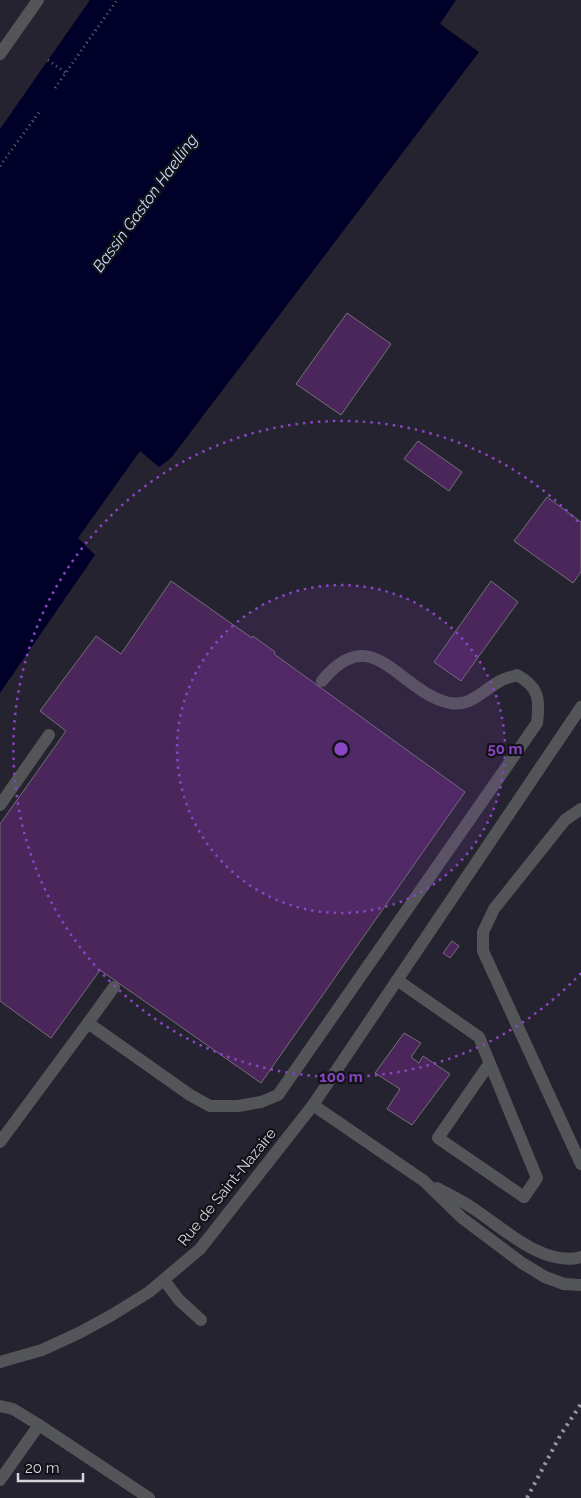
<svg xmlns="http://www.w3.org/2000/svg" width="581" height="1498" viewBox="0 0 581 1498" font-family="Raleway,sans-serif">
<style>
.built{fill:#262330}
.water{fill:#000028}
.building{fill:#4b265b;stroke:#746f77}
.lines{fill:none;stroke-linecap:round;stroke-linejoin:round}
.path{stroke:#69686e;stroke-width:3;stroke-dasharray:1 4;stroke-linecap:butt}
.minor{stroke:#545558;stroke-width:12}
.rail{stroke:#99989e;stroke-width:4;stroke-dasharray:2.5 5;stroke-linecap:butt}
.ring{fill:none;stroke:#8945c3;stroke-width:2.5;stroke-dasharray:2.5 5}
.labels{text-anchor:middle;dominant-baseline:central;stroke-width:4.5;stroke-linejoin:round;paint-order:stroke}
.street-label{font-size:15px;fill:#d6d5da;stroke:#131218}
.water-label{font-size:16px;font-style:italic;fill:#c6ddfe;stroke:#131218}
.centre{fill:#8945c3;stroke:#131218;stroke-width:2.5}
.ring-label{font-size:15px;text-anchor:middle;font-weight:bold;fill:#8945c3;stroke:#131218;stroke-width:4.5;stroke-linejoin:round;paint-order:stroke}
</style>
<rect width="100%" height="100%" fill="#1c1b22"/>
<!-- built -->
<rect class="built" x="0" y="0" width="581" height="1498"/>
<!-- water -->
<path class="water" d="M 90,0 L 456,0 L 440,24 L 479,52 L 171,458 L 159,467 L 140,451 L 78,538 L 95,555 L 0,693 L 0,129 Z"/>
<!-- building -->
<g class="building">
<path d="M 347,313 L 391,344 L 341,415 L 296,384 Z"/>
<path d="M 418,441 L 462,472 L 449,491 L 404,459 Z"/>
<path d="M 547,497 L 581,522 L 581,572 L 573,583 L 514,541 Z"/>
<path d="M 171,581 L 252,638 L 253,636 L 275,652 L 274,654 L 465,792 L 261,1083 L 100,970 L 51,1038 L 0,1001 L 0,824 L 66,731 L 40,711 L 96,636 L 121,654 Z"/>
<path d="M 491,581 L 518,602 L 461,681 L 434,662 Z"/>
<path d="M 452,941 L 459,946 L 450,958 L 443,953 Z"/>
<path d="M 404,1033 L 421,1043 L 411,1057 L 419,1063 L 423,1056 L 450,1074 L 412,1125 L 387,1109 L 400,1089 L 375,1073 Z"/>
</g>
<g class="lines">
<!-- path -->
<g class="path">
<path d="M 48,60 L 66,73"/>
<path d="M 55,88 L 117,0"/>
<path d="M 0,166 L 40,111"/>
</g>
<!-- minor -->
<g class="minor">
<path d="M 0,54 L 38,0"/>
<path d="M 0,805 L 49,735"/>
<path d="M 581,809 L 565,820 L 494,909 L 483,932 L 483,951 L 581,1164"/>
<path d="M 397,980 L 479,1037 L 537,1178 L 524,1197 L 438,1138 L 489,1064"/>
<path d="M 88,1023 L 114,987"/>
<path d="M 313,1105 L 424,1181 L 462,1218 L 522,1263 L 545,1277 L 564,1284 L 581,1285"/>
<path d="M 0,1142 L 88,1023 L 190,1095 L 210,1106 L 238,1106 L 261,1102 L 278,1095 L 537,723 C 540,699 539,687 517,675 C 512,677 506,678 502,680 C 485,688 472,707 450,703 C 398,692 373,618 322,681"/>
<path d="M 437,1188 C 448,1194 460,1200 471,1207 C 501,1226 543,1268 581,1257"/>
<path d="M 164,1280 L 179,1300 L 201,1320"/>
<path d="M 0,1362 L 42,1350 L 79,1333 L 112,1315 L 149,1292 L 200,1249 L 313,1105 L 581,707"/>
<path d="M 0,1406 L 13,1409 L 39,1425 L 149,1498"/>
<path d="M 0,1480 L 39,1425"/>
</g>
<!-- rail -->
<path class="rail" d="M 527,1498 L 561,1434 L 581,1404"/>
</g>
<!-- distance rings -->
<circle cx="341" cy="749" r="164" fill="#8945c3" fill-opacity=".12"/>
<g class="ring">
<circle cx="341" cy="749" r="164"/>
<path d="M581 973A328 328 0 1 1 581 525"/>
</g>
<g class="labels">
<!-- street labels -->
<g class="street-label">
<text transform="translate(227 1187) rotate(-51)">Rue de Saint-Nazaire</text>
</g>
<!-- water labels -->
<g class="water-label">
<text transform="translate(145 203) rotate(-54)">Bassin Gaston Haelling</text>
</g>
</g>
<circle cx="341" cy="749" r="8" class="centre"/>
<g class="ring-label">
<text x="505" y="754">50 m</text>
<text x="341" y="1082">100 m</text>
</g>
<!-- scale -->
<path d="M18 1473v8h65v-8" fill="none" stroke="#d6d5da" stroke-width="2.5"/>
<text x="25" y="1473" font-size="15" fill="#d6d5da" stroke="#131218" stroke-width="4" paint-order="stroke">20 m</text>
</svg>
